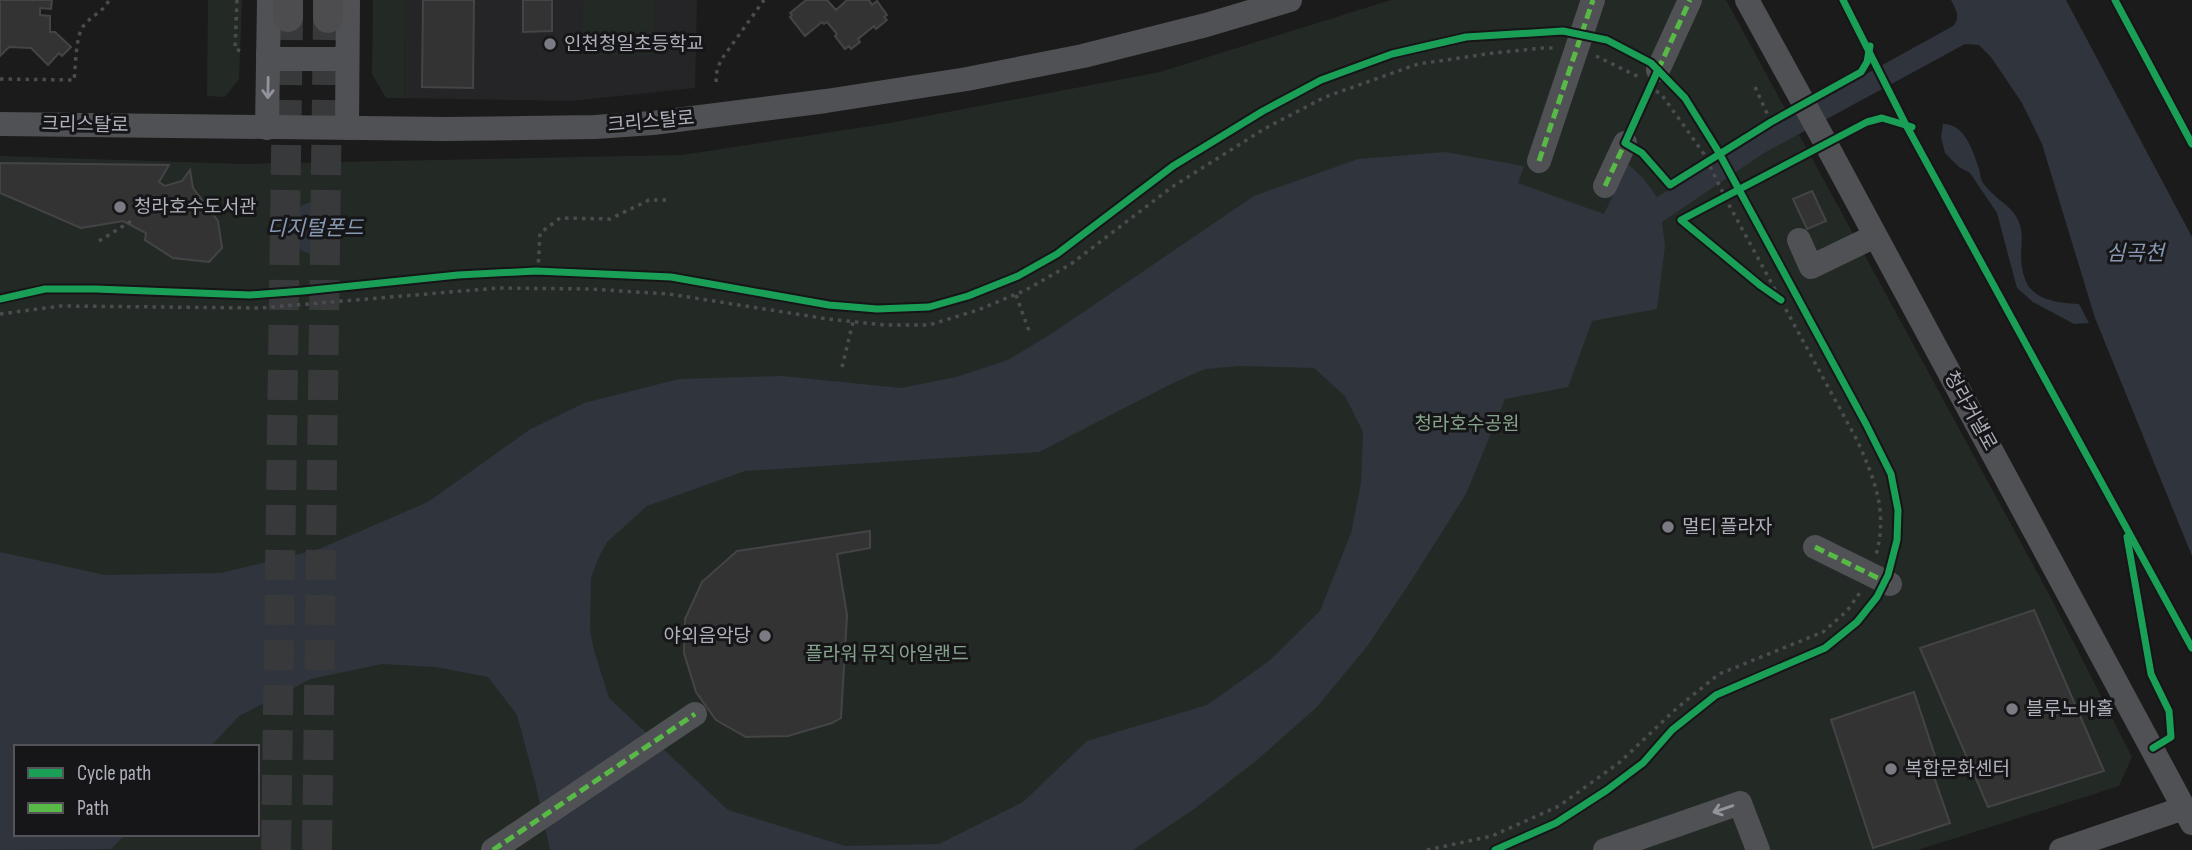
<svg xmlns="http://www.w3.org/2000/svg" width="2192" height="850" viewBox="0 0 2192 850" font-family="'Sofia Sans Condensed','Noto Sans KR',sans-serif">
<style>
.built{fill:#252527}
.green{fill:#232a25;fill-rule:evenodd}
.water{fill:#2f343d;fill-rule:evenodd}
.building{fill:#333334;stroke:#444447;stroke-width:2}
.lines{fill:none;stroke-linecap:round;stroke-linejoin:round}
.major-tunnel{stroke:#38393b;stroke-width:30;stroke-dasharray:30 15;stroke-linecap:butt}
.path{stroke:#4b4c4f;stroke-width:3.5;stroke-dasharray:3.5 5;stroke-linecap:butt}
.minor{stroke:#505154;stroke-width:24}
.major{stroke:#4d4d50;stroke-width:30}
.quiet{stroke:#58b947;stroke-width:5;stroke-dasharray:10 5;stroke-linecap:butt}
.cycleway-casing{stroke:#161517;stroke-width:11}
.cycleway{stroke:#1a9f57;stroke-width:7}
.oneway{stroke:#92949c}
.poi-dot{fill:#7b7c83;stroke:#161517;stroke-width:2.5}
.labels{text-anchor:middle;dominant-baseline:central;stroke-width:6;stroke-linejoin:round;paint-order:stroke}
.poi-label{font-size:19px;fill:#aeb0bb;stroke:#161517;text-anchor:start}
.street-label{font-size:19px;fill:#aeb0bb;stroke:#161517}
.park-label{font-size:19px;fill:#86a48c;stroke:#161517}
.water-label{font-size:21px;font-style:italic;fill:#8899b3;stroke:#161517}
</style>
<rect width="100%" height="100%" fill="#1b1b1b"/>
<!-- built -->
<path class="built" d="M 405,0 L 697,0 L 695,88 L 571,101 L 404,98 Z"/>
<!-- green -->
<g class="green">
<path d="M 208,0 L 242,0 L 239,79 L 225,97 L 207,96 Z"/>
<path d="M 373,0 L 405,0 L 404,98 L 386,98 L 372,74 Z"/>
<path d="M 583,0 L 654,0 L 653,56 L 582,55 Z"/>
<path d="M 1391,0 L 1726,0 L 2050,596 L 2132,757 L 2119,786 L 1918,850 L 0,850 L 0,156 L 242,164 L 682,155 L 890,123 L 1160,72 ZM 16,747 L 257,747 L 257,834 L 16,834 Z"/>
</g>
<!-- water -->
<g class="water">
<path d="M 1951,0 L 2066,0 L 2192,237 L 2192,556 L 2095,318 L 2042,144 L 2022,103 L 1991,57 L 1979,45 L 1965,44 L 1764,153 L 1662,222 L 1665,246 L 1657,309 L 1592,321 L 1568,387 L 1505,399 L 1466,494 L 1411,581 L 1368,645 L 1317,707 L 1257,760 L 1194,809 L 1133,850 L 550,850 L 535,782 L 517,715 L 488,677 L 436,667 L 382,664 L 311,679 L 239,716 L 210,747 L 16,747 L 16,834 L 126,834 L 111,849 L 0,850 L 0,552 L 105,575 L 221,573 L 319,549 L 428,502 L 529,430 L 584,403 L 679,379 L 782,376 L 901,388 L 956,377 L 1008,360 L 1054,332 L 1254,196 L 1358,159 L 1445,152 L 1524,166 L 1518,183 L 1604,214 L 1628,164 L 1643,178 L 1657,197 L 1755,138 L 1754,136 L 1953,26 C 1961,17 1956,10 1951,0 ZM 1240,366 L 1314,368 L 1345,396 L 1363,432 L 1361,483 L 1351,533 L 1320,611 L 1269,661 L 1207,705 L 1087,741 L 1023,802 L 939,844 L 845,846 L 728,810 L 609,698 L 594,650 L 590,631 L 591,578 L 598,559 L 607,542 L 647,506 L 745,471 L 1039,452 L 1173,383 L 1205,369 Z"/>
<path d="M 1943,124 C 1964,124 1972,148 1978,166 C 1980,170 1980,177 1982,181 C 1991,197 2012,205 2018,220 C 2023,230 2022,242 2021,252 C 2021,295 2040,302 2079,304 L 2089,323 L 2074,324 L 2033,302 L 2017,288 L 1997,213 L 1970,173 L 1959,167 L 1945,153 L 1941,137 Z"/>
<circle cx="315" cy="228" r="26"/>
</g>
<!-- building -->
<g class="building">
<path d="M 0,0 L 52,0 L 51,9 L 40,8 L 40,15 L 50,16 L 50,32 L 55,32 L 71,47 L 62,56 L 59,53 L 48,65 L 31,48 L 9,47 L 0,56 Z"/>
<path d="M 423,0 L 474,0 L 473,88 L 422,87 Z"/>
<path d="M 523,0 L 552,0 L 552,31 L 523,32 Z"/>
<path d="M 806,0 L 827,0 L 836,10 L 847,0 L 869,0 L 872,5 L 877,1 L 887,15 L 884,17 L 887,20 L 876,29 L 874,26 L 858,39 L 860,42 L 851,49 L 849,46 L 845,49 L 835,36 L 837,34 L 827,22 L 824,24 L 822,22 L 805,36 L 790,17 L 792,15 L 790,13 Z"/>
<path d="M 0,163 L 169,165 L 159,182 L 165,186 L 182,181 L 190,170 L 193,188 L 218,221 L 222,248 L 209,262 L 173,258 L 145,240 L 146,233 L 123,221 L 81,228 L 0,193 Z"/>
<path d="M 1812,191 L 1826,221 L 1807,229 L 1793,199 Z"/>
<path d="M 870,531 L 870,548 L 837,554 L 847,615 L 841,718 L 832,723 L 788,736 L 746,737 L 716,720 L 696,692 L 684,653 L 685,619 L 702,582 L 737,551 Z"/>
<path d="M 2034,610 L 2104,771 L 1988,807 L 1920,648 Z"/>
<path d="M 1914,692 L 1939,768 L 1932,771 L 1950,823 L 1873,848 L 1831,720 Z"/>
</g>
<g class="lines">
<!-- major-tunnel -->
<g class="major-tunnel">
<path d="M 276,850 L 288,17"/>
<path d="M 317,850 L 328,18"/>
</g>
<!-- path -->
<g class="path">
<path d="M 237,0 L 235,49 L 241,51"/>
<path d="M 1596,56 L 1639,77"/>
<path d="M 0,79 L 74,80 C 76,66 75,34 85,24 C 93,15 104,11 109,0"/>
<path d="M 716,82 L 717,70 L 721,60 L 764,0"/>
<path d="M 1755,87 L 1771,122"/>
<path d="M 1656,91 L 1662,95 L 1704,154 L 1728,203 L 1858,442 C 1875,481 1888,512 1876,555"/>
<path d="M 99,241 L 133,220"/>
<path d="M 538,271 L 540,233 L 560,218 L 610,219 L 649,200 L 669,200"/>
<path d="M 1016,295 L 1029,331"/>
<path d="M 0,314 L 61,306 L 260,308 L 498,288 L 589,289 L 669,294 L 828,319 L 884,325 L 929,325 L 978,310 L 1026,290 L 1071,264 L 1172,187 L 1264,129 L 1325,97 L 1418,64 L 1494,53 L 1543,48 L 1554,48"/>
<path d="M 842,367 L 853,322"/>
<path d="M 1427,850 L 1492,836 L 1559,806 L 1620,762 L 1677,708 L 1719,674 L 1823,632 L 1847,611 L 1861,591"/>
</g>
<!-- minor -->
<g class="minor">
<path d="M 1747,0 L 1825,142 L 2192,823"/>
<path d="M 268,54 L 276,59 L 338,59 L 347,54"/>
<path d="M 1658,70 L 1690,0"/>
<path d="M 0,124 L 445,129 L 595,127 L 653,123 L 826,101 L 967,79 L 1083,56 L 1206,25 L 1290,0"/>
<path d="M 267,128 L 269,0"/>
<path d="M 347,128 L 348,0"/>
<path d="M 1539,161 L 1593,0"/>
<path d="M 1605,186 L 1625,143"/>
<path d="M 1799,240 L 1811,267 L 1875,236"/>
<path d="M 1815,547 L 1890,584"/>
<path d="M 493,850 L 695,714"/>
<path d="M 1605,850 L 1740,803 L 1758,850"/>
<path d="M 2061,850 L 2184,808"/>
</g>
<!-- major -->
<g class="major">
<path d="M 288,17 L 288,0"/>
<path d="M 328,18 L 328,0"/>
</g>
<!-- quiet -->
<g class="quiet">
<path d="M 1658,70 L 1690,0"/>
<path d="M 1539,161 L 1593,0"/>
<path d="M 1605,186 L 1625,143"/>
<path d="M 1815,547 L 1890,584"/>
<path d="M 493,850 L 695,714"/>
</g>
<defs>
<g id="cycleway">
<path d="M 1843,0 L 1906,125 L 2192,648"/>
<path d="M 2115,0 L 2192,144"/>
<path d="M 1658,70 L 1625,143 L 1642,153 L 1670,185 L 1771,122 L 1861,72 L 1867,62 L 1870,46"/>
<path d="M 0,299 L 45,289 L 96,289 L 250,295 L 303,291 L 458,275 L 536,271 L 671,277 L 829,305 L 877,309 L 929,307 L 968,296 L 1018,276 L 1057,254 L 1173,166 L 1263,111 L 1321,80 L 1392,54 L 1466,37 L 1563,31 L 1607,40 L 1651,63 L 1685,98 L 1718,151 L 1866,424 L 1891,474 L 1898,510 L 1897,540 L 1888,575 L 1877,597 L 1857,622 L 1825,648 L 1716,695 L 1672,730 L 1643,763 L 1607,790 L 1556,823 L 1495,850"/>
<path d="M 1781,300 L 1761,286 L 1681,220 L 1867,122 L 1882,118 L 1912,127"/>
<path d="M 2127,537 L 2151,674 L 2169,711 L 2171,737 L 2153,748"/>
</g>
</defs>
<!-- cycleway casing -->
<use href="#cycleway" class="cycleway-casing"/>
<!-- cycleway -->
<use href="#cycleway" class="cycleway"/>
</g>
<!-- one-way arrows -->
<defs><path id="oneway-shaft" d="M-6 0H5M1.5-3L5.5 0L1.5 3" fill="none" stroke-width="1.6" stroke-linecap="round" stroke-linejoin="round" transform="scale(1.75)"/></defs>
<g class="oneway">
<use href="#oneway-shaft" transform="translate(268 88) rotate(91)"/>
<use href="#oneway-shaft" transform="translate(1723 809) rotate(161)"/>
</g>
<!-- markers -->
<g class="poi-dot">
<circle cx="550" cy="44" r="7"/>
<circle cx="120" cy="207" r="7"/>
<circle cx="1668" cy="527" r="7"/>
<circle cx="765" cy="636" r="7"/>
<circle cx="2012" cy="709" r="7"/>
<circle cx="1891" cy="769" r="7"/>
</g>
<g class="labels">
<!-- poi labels -->
<g class="poi-label">
<text x="564" y="44">인천청일초등학교</text>
<text x="134" y="207">청라호수도서관</text>
<text x="1682" y="527">멀티 플라자</text>
<text x="751" y="636" text-anchor="end">야외음악당</text>
<text x="2026" y="709">블루노바홀</text>
<text x="1905" y="769">복합문화센터</text>
</g>
<!-- street labels -->
<g class="street-label">
<text transform="translate(651 122) rotate(-5)">크리스탈로</text>
<text transform="translate(85 125) rotate(1)">크리스탈로</text>
<text transform="translate(1970 411) rotate(61)">청라커낼로</text>
</g>
<!-- park labels -->
<g class="park-label">
<text x="1467" y="424">청라호수공원</text>
<text x="887" y="654">플라워 뮤직 아일랜드</text>
</g>
<!-- water labels -->
<g class="water-label">
<text x="315" y="228">디지털폰드</text>
<text x="2135" y="253">심곡천</text>
</g>
</g>
<!-- legend -->
<rect x="14" y="745" width="245" height="91" fill="#161517" stroke="#535359" stroke-width="2"/>
<rect x="28" y="768" width="35" height="10" fill="#1a9f57" stroke="#535359" stroke-width="2"/>
<text x="77" y="780" font-size="21" fill="#aeb0bb">Cycle path</text>
<rect x="28" y="803" width="35" height="10" fill="#58b947" stroke="#535359" stroke-width="2"/>
<text x="77" y="815" font-size="21" fill="#aeb0bb">Path</text>
</svg>
